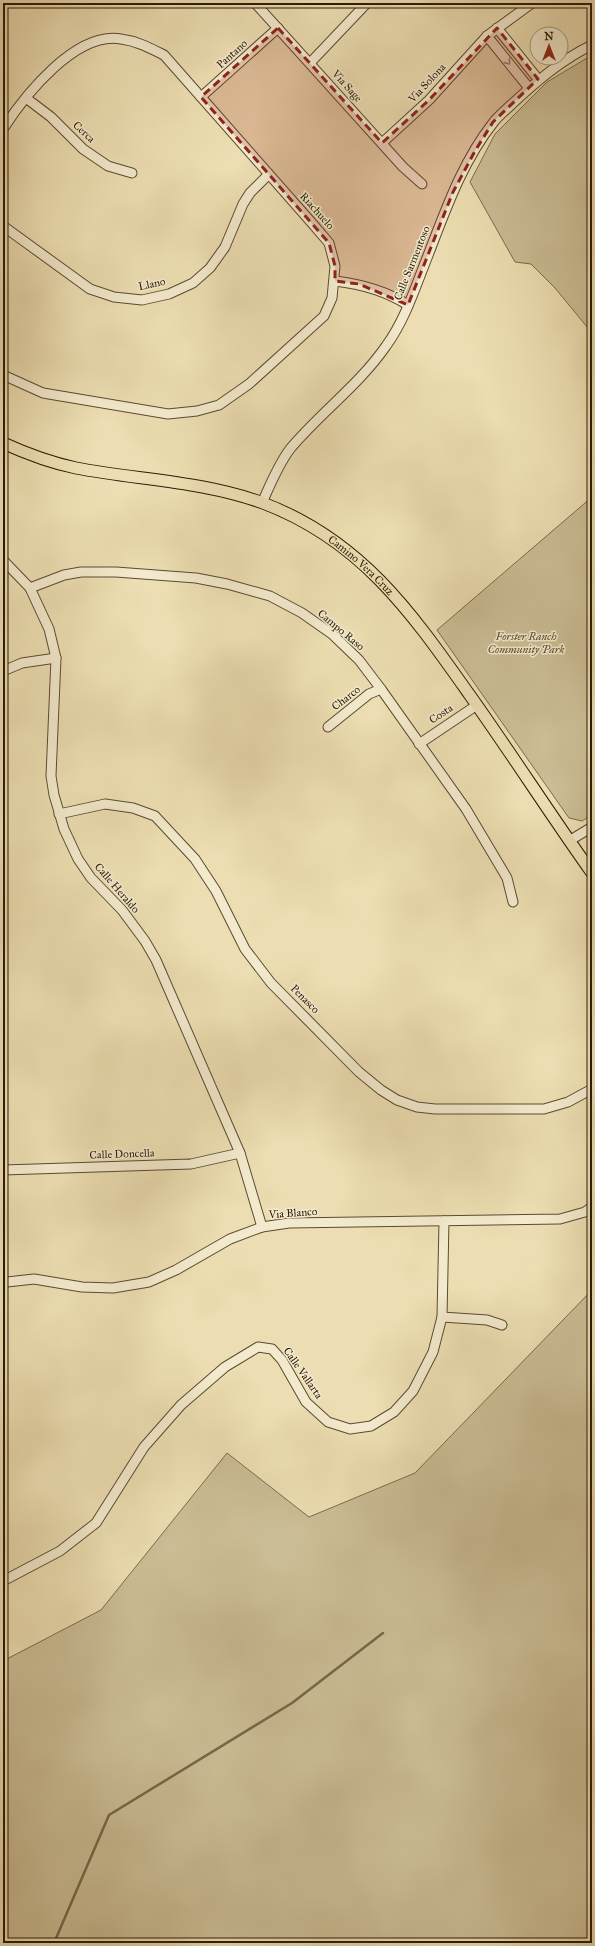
<svg xmlns="http://www.w3.org/2000/svg" width="595" height="1946" viewBox="0 0 595 1946" font-family="'IM FELL Great Primer',serif">
<style>
.green{fill:#cbbd95;stroke:#7b6b4e}
.lines{fill:none;stroke-linecap:round;stroke-linejoin:round}
.stream{stroke:#77674a;stroke-width:2.5}
.minor-casing{stroke:#5b4a31;stroke-width:11}
.major-casing{stroke:#2b1906;stroke-width:13}
.minor{stroke:#f3eacd;stroke-width:9}
.major{stroke:#ecdeb2;stroke-width:11}
.oneway{stroke:#998c73}
.marked{fill:#8f2418;fill-opacity:0.2;stroke:#8f2418;stroke-width:3;stroke-dasharray:8 5;stroke-linejoin:round}
.labels{text-anchor:middle;dominant-baseline:central;stroke-width:3;stroke-linejoin:round;paint-order:stroke}
.street-label{font-size:11px;fill:#2b1906;stroke:#f3eacd}
.park-label{font-size:11px;font-style:italic;fill:#5b4a31;stroke:#f3eacd}
</style>
<rect width="100%" height="100%" fill="#ecdeb2"/>
<filter id="stains"><feTurbulence type="fractalNoise" baseFrequency=".005" numOctaves="4"/><feColorMatrix values="0 0 0 0 .2 0 0 0 0 .09 0 0 0 0 .02 0 0 0 .5 -.17"/></filter>
<radialGradient id="worn" r=".72"><stop offset=".6" stop-color="#630" stop-opacity="0"/><stop offset="1" stop-color="#630" stop-opacity=".3"/></radialGradient>
<!-- green -->
<g class="green">
<path d="M 592,55 L 592,333 L 555,288 L 531,264 L 515,262 L 470,182 L 495,134 L 547,82 Z"/>
<path d="M 592,497 L 592,815 L 582,821 L 569,818 L 437,630 Z"/>
<path d="M 592,1290 L 592,1943 L 3,1943 L 3,1661 L 101,1610 L 227,1453 L 309,1517 L 415,1473 Z"/>
</g>
<g class="lines">
<!-- stream -->
<path class="stream" d="M 54,1943 L 109,1815 L 292,1703 L 383,1633"/>
<defs>
<g id="minor">
<path d="M 255,3 L 403,167 L 422,184"/>
<path d="M 497,28 L 538,79"/>
<path d="M 487,36 L 529,88"/>
<path d="M 310,63 L 367,3"/>
<path d="M 201,97 L 278,28"/>
<path d="M 26,98 L 51,117 L 83,149 L 108,166 L 132,173"/>
<path d="M 3,129 C 25,95 76,31 121,39 C 137,41 150,48 164,55 L 311,222 L 329,243 L 335,266 L 332,298 L 324,316 L 249,384 L 219,405 L 197,411 L 168,414 L 43,393 L 3,375"/>
<path d="M 382,143 L 429,100 L 487,36 L 532,3"/>
<path d="M 3,226 L 90,289 L 114,297 L 142,300 L 169,294 L 193,283 L 210,268 L 225,247 L 243,204 L 250,193 L 268,175"/>
<path d="M 335,281 C 361,284 386,291 408,305"/>
<path d="M 262,503 C 270,485 278,465 290,449 C 320,413 359,385 386,346 C 405,320 415,288 427,258 C 445,212 462,162 493,123 C 498,116 506,110 512,104 C 537,81 561,60 592,45"/>
<path d="M 3,560 L 30,588 L 49,629 L 56,658 L 51,776 L 54,795 L 64,829 L 78,859 L 91,878 L 122,910 L 145,941 L 156,960 L 240,1153 L 262,1227"/>
<path d="M 30,588 L 64,575 L 81,572 L 116,572 L 196,578 L 227,584 L 270,596 L 302,613 L 332,634 L 359,660 L 381,689 L 466,809 L 507,878 L 513,902"/>
<path d="M 3,671 L 22,663 L 56,658"/>
<path d="M 328,727 L 369,694 L 381,689"/>
<path d="M 419,744 L 477,705"/>
<path d="M 59,814 L 105,804 L 133,808 L 155,816 L 195,859 L 216,891 L 245,949 L 271,983 L 359,1072 L 381,1090 L 397,1100 L 417,1107 L 435,1109 L 544,1109 L 568,1102 L 592,1089"/>
<path d="M 569,841 L 592,827"/>
<path d="M 3,1170 L 191,1164 L 240,1153"/>
<path d="M 7,1282 L 34,1279 L 82,1287 L 113,1288 L 149,1282 L 176,1270 L 230,1239 L 262,1227 L 289,1223 L 560,1219 L 585,1212 L 592,1207"/>
<path d="M 442,1317 L 487,1320 L 502,1325"/>
<path d="M 3,1581 L 60,1551 L 96,1523 L 144,1447 L 181,1405 L 225,1367 L 258,1347 L 272,1349 L 282,1360 L 306,1402 L 328,1422 L 350,1429 L 371,1426 L 394,1412 L 413,1391 L 433,1352 L 442,1317 L 444,1221"/>
</g>
<g id="major">
<path id="s1" d="M 3,443 C 25,453 52,463 76,468 C 138,480 203,481 263,503 C 361,540 411,612 469,694 C 511,753 550,814 592,873"/>
</g>
</defs>
<!-- minor casing -->
<use href="#minor" class="minor-casing"/>
<!-- major casing -->
<use href="#major" class="major-casing"/>
<!-- minor -->
<use href="#minor" class="minor"/>
<!-- major -->
<use href="#major" class="major"/>
</g>
<!-- one-way arrows -->
<defs><path id="oneway-chevron" d="M-2-3.5L2.5 0L-2 3.5" fill="none" stroke-width="1.6" stroke-linecap="round" stroke-linejoin="round"/></defs>
<use class="oneway" href="#oneway-chevron" transform="translate(508 62) rotate(51)"/>
<!-- marked area -->
<path class="marked" d="M 278,28 L 382,143 L 429,100 L 497,28 L 538,79 L 493,122 L 475,151 L 453,192 L 408,305 L 359,284 L 335,281 L 335,266 L 329,243 L 201,97 Z"/>
<g class="labels">
<!-- street labels -->
<g class="street-label">
<text transform="translate(232 54) rotate(-42)">Pantano</text>
<text transform="translate(427 83) rotate(-47)">Via Solona</text>
<text transform="translate(347 86) rotate(48)">Via Sage</text>
<text transform="translate(84 132) rotate(43)">Cerca</text>
<text transform="translate(317 211) rotate(48)">Riachuelo</text>
<text transform="translate(412 263) rotate(-68)">Calle Sarmentoso</text>
<text transform="translate(152 284) rotate(-12)">Llano</text>
<text stroke="none"><textPath href="#s1" startOffset="385">Camino Vera Cruz</textPath></text>
<text transform="translate(341 630) rotate(40)">Campo Raso</text>
<text transform="translate(346 698) rotate(-38)">Charco</text>
<text transform="translate(441 714) rotate(-34)">Costa</text>
<text transform="translate(117 888) rotate(49)">Calle Heraldo</text>
<text transform="translate(305 999) rotate(45)">Penasco</text>
<text transform="translate(122 1154) rotate(-2)">Calle Doncella</text>
<text transform="translate(293 1213) rotate(-4)">Via Blanco</text>
<text transform="translate(303 1373) rotate(55)">Calle Vallarta</text>
</g>
<!-- park labels -->
<g class="park-label">
<text x="526" y="636">Forster Ranch<tspan x="526" dy="13">Community Park</tspan></text>
</g>
</g>
<!-- margin -->
<rect width="595" height="1946" fill="none" stroke="#ecdeb2" stroke-width="16"/>
<rect x="4" y="4" width="587" height="1938" fill="none" stroke="#2b1906" stroke-width="2"/>
<rect x="8" y="8" width="579" height="1930" fill="none" stroke="#2b1906"/>
<!-- north arrow -->
<g transform="translate(549 46)"><circle r="19" fill="#f3eacd" stroke="#a3967d"/>
<path d="M0-3L7 15L0 10L-7 15Z" fill="#8f2418"/>
<text y="-6" font-size="11" font-weight="bold" text-anchor="middle" fill="#2b1906">N</text>
</g>
<rect width="100%" height="100%" filter="url(#stains)"/>
<rect width="100%" height="100%" fill="url(#worn)"/>
</svg>
